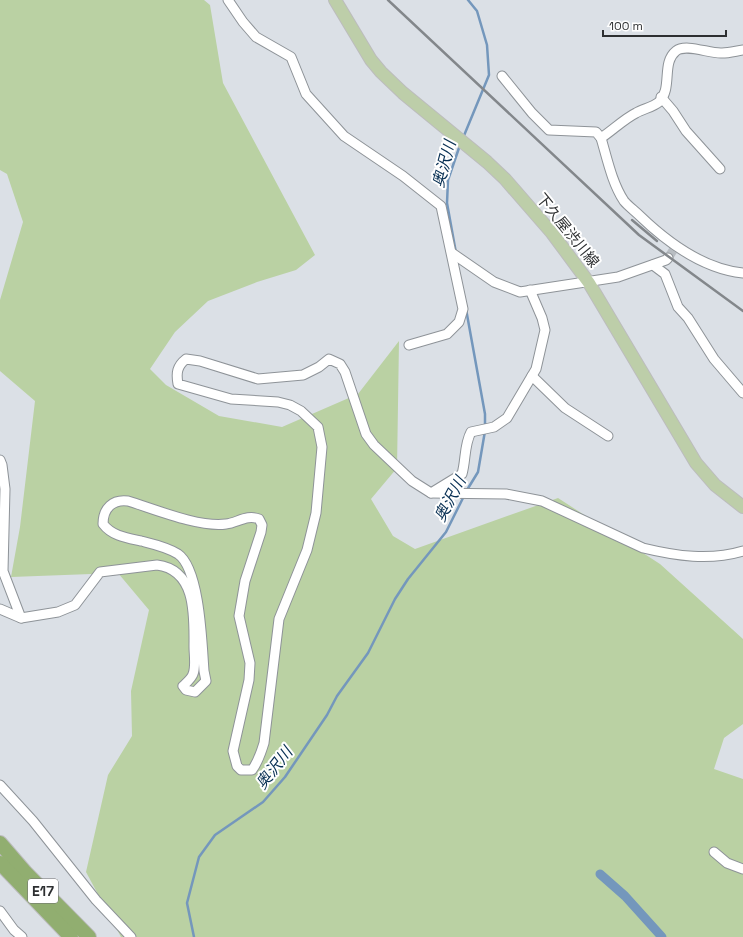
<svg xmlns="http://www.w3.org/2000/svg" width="743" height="937" viewBox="0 0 743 937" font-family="'Space Grotesk','Noto Sans JP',sans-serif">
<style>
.green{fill:#bad1a3}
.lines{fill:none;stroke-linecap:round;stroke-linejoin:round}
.stream{stroke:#7497bc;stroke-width:2.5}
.canal{stroke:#7497bc;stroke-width:9}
.minor-tunnel{stroke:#b8bdc2;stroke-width:9;stroke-dasharray:9 4.5;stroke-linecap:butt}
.minor-casing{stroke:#8e9398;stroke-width:11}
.major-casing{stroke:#bcbcbd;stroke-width:14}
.highway-casing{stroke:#bcbcbd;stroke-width:16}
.minor{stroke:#fff;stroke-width:9}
.major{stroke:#bdcea9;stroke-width:12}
.highway{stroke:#91ae70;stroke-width:14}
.rail{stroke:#83878b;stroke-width:2.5}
.labels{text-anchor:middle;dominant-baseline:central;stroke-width:4;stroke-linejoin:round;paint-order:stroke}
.shield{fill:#fff;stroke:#6c6d6f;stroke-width:1}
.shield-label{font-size:14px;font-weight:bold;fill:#2d2f31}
.street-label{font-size:15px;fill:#2d2f31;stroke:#fff}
.water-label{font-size:16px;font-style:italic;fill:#072f53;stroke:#fff}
</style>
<rect width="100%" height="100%" fill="#dbe0e6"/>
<!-- green -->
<path class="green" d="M 0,0 L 204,0 L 210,5 L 223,83 L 315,255 L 296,270 L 257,282 L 208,301 L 175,332 L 150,369 L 166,385 L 219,416 L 282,427 L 358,394 L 399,341 L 397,468 L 371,499 L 393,536 L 415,549 L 558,498 L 660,564 L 743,639 L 743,724 L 724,738 L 714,769 L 743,779 L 743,937 L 121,937 L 86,872 L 108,775 L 132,736 L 131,691 L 149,610 L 118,573 L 11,577 L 20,527 L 35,401 L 0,371 L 0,300 L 23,222 L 7,174 L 0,170 Z"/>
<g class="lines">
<!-- stream -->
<g class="stream">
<path d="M 463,138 L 489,75 L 487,45 L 477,11 L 468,0"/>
<path d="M 456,253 L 447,203 L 448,180 L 460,145"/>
<path d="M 466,309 L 485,414 L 485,426"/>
<path d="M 467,490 L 478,472 L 485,431"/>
<path d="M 194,937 L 187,903 L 199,857 L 215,835 L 263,802 L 285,777 L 327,715 L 337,696 L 368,653 L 395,599 L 408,579 L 446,532 L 464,496"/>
</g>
<!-- canal -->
<path class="canal" d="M 600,874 L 625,896 L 662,937"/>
<!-- minor-tunnel -->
<path class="minor-tunnel" d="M 668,258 L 674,249"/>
<defs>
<g id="minor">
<path d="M 228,0 L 243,22 L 256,37 L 291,57 L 306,94 L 344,136 L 403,176 L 441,206 L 463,309 L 459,322 L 447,334 L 409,345"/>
<path d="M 502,76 L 532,113 L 549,130 L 596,132 L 601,138 C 613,130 624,119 636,113 C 643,109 653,107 659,102 C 673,88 661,63 676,51 C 686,43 710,54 722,53 C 729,53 736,51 743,50"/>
<path d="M 661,97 L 673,111 L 686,131 L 720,169"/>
<path d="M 601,138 C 607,158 612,183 624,201 C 628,206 635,211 640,216 C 668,243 703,269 743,273"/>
<path d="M 452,253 L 494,282 L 520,292 L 618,277 L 666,260 L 668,258"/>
<path d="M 653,265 L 665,274 L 678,307 L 688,318 L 714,359 L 743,393"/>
<path d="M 532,376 L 565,408 L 608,436"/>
<path d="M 0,460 L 2,465 L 5,489 L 3,571 L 21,618"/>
<path d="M 431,493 L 462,474 C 466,460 464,445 471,432 L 494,427 L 507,418 L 536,369 L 545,330 L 542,318 L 530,290"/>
<path d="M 0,609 L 21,618 L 58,612 L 75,605 L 100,572 L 157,565 C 197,570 194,617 194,647 C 194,654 196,667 193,674 C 192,678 186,683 183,686 L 186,690 L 195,692 L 206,681 L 204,671 C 202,645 200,569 178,554 C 167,547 153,544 141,541 C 127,538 112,536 103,524 C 103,508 113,499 128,501 C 154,509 200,528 226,524 C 237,523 247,514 259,519 L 262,525 L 261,532 L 245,581 L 239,616 L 250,663 L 249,680 L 233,751 L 237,766 L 241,770 L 252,770 C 258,762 261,753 264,743 L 279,619 L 307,550 L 316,513 L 322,447 L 318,427 L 301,411 L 290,405 L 278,402 L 231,399 L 178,384 C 176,373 177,366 186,359 L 200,361 L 258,379 L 303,375 L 319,367 L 329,359 L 340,364 L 345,372 L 366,434 L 374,445 L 412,481 L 431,493 L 506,494 L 542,501 L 643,548 C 676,556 710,561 743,551"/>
<path d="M 0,785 L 33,821 L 96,900 L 131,937"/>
<path d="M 714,852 L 727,863 L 743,869"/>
<path d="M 0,911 L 14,930 L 22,937"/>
</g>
<path id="major" d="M 335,0 L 371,60 L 381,72 L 403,93 L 487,162 L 505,179 L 552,233 L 589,283 L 696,463 L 715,485 L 743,507"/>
<g id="highway">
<path d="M 0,843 L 25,872 L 89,937"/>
<path d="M 0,863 L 71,937"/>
</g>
</defs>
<!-- minor casing -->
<use href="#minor" class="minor-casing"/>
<!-- major casing -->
<use href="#major" class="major-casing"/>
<!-- highway casing -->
<use href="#highway" class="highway-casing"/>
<!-- minor -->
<use href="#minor" class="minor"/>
<!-- major -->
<use href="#major" class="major"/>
<!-- highway -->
<use href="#highway" class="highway"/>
<!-- rail -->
<g class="rail">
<path d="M 388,0 L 639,235 L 743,311"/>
<path d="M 632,220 L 657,241"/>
</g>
</g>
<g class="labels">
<!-- shield labels -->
<rect class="shield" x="28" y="879" width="30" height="24" rx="3"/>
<g class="shield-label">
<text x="43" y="891">E17</text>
</g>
<!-- street labels -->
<g class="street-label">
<text transform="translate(568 230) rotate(51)">下久屋渋川線</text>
</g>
<!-- water labels -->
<g class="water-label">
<text transform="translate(444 164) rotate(-75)">奥沢川</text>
<text transform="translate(450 499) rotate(-62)">奥沢川</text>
<text transform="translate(274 768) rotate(-52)">奥沢川</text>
</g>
</g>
<!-- scale -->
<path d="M603 30v6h123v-6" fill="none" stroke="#2d2f31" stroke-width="2"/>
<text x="609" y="30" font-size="12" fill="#2d2f31" stroke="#ffffff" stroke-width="3" paint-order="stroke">100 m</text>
</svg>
